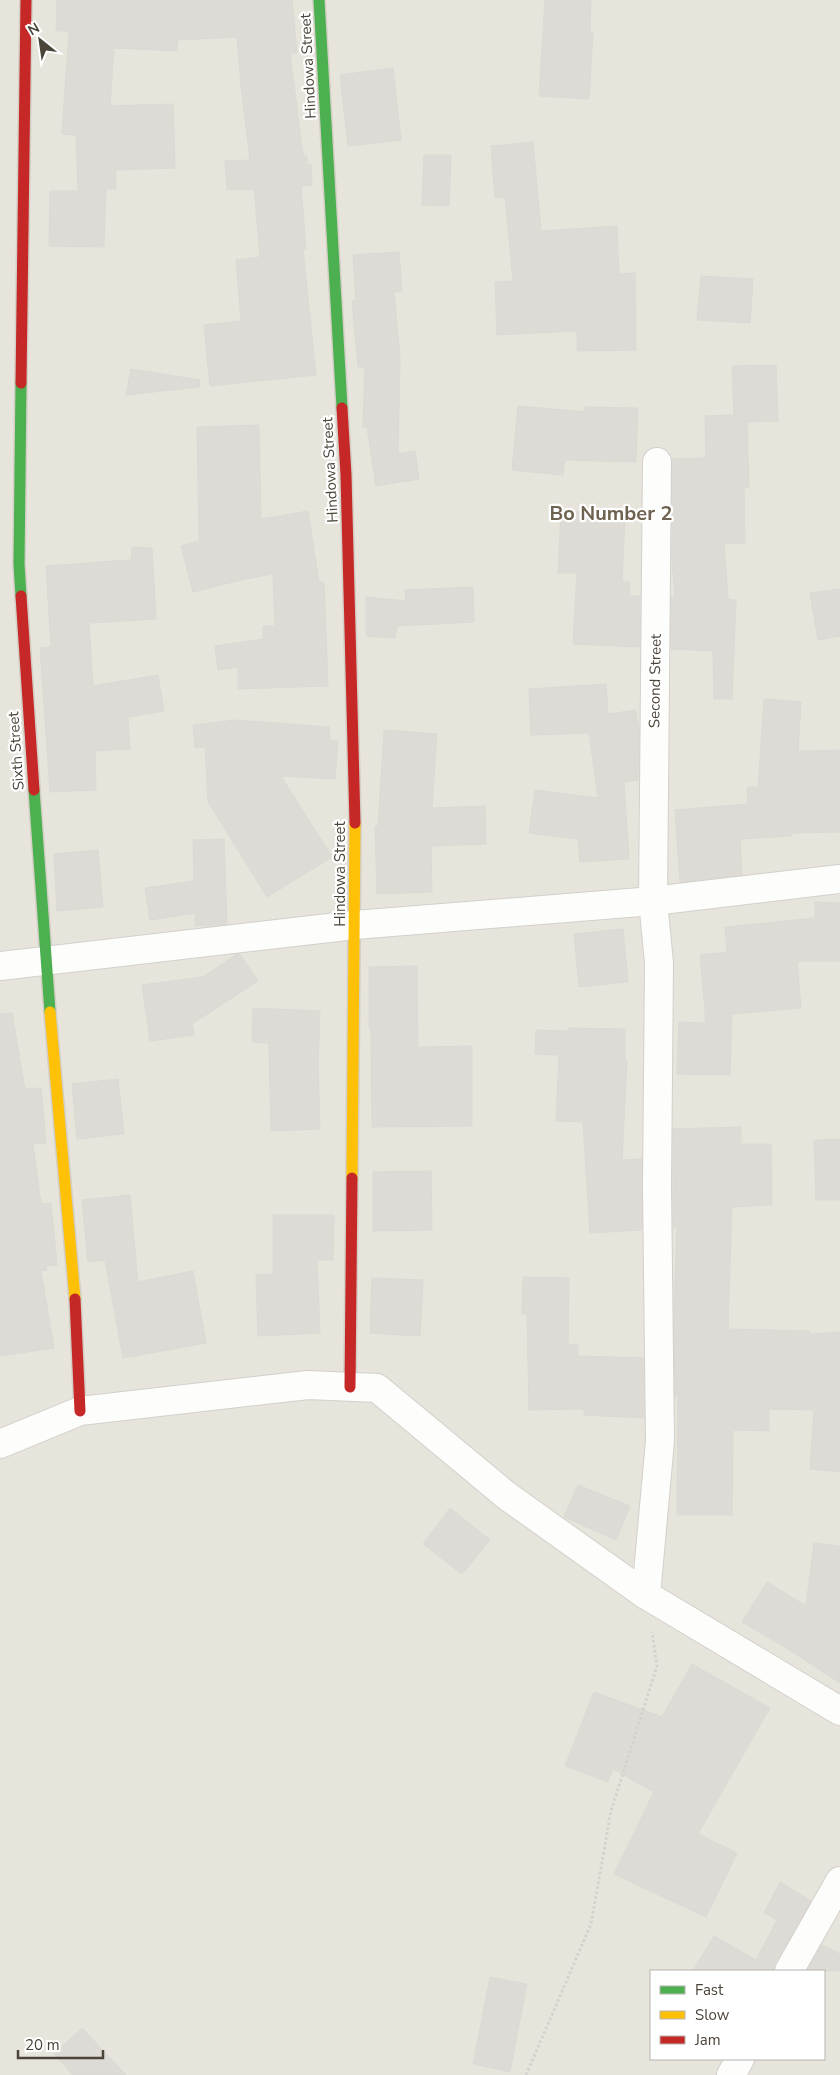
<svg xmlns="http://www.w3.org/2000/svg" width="840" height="2075" viewBox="0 0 840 2075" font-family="'Nunito Sans',sans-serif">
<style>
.residential{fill:#e7e4dc;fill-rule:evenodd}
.building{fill:#dedbd6;stroke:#dcd9d4}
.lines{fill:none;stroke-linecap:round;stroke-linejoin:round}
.street-casing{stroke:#d2d0cb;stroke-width:30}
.fast-casing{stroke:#d3cfc5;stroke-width:14}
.slow-casing{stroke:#d3cfc5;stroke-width:14}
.jam-casing{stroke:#d3cfc5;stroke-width:14}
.path{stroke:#d3d2cc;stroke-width:3;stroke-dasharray:2.5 2.5;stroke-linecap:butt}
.street{stroke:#fdfdfc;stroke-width:28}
.fast{stroke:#4caf50;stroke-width:11}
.slow{stroke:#ffc107;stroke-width:11}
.jam{stroke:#c62828;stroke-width:11}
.labels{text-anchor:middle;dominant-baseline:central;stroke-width:4.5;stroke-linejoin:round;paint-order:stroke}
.street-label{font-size:15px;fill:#4b4439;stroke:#fff}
.district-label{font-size:20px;font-weight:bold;fill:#6e6250;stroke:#fff}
</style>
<rect width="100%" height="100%" fill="#f4f2ee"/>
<!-- residential -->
<path class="residential" d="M 0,0 L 840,0 L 840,2075 L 0,2075 ZM 651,1971 L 824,1971 L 824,2059 L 651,2059 Z"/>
<!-- building -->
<g class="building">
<path d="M 57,0 L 292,0 L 297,53 L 290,53 L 303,156 L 307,156 L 307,164 L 311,164 L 312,185 L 301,186 L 306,249 L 303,249 L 316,375 L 210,386 L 204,325 L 241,321 L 236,260 L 260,257 L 254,189 L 227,190 L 225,161 L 250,160 L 241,86 L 237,37 L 178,40 L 177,51 L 114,48 L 110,106 L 173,104 L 175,168 L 116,170 L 116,189 L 106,189 L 104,247 L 49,246 L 50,191 L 78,191 L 76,135 L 62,134 L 69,31 L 56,31 Z"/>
<path d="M 545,0 L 591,0 L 590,32 L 593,32 L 589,99 L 539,96 Z"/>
<path d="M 393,68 L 401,140 L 348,146 L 340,75 Z"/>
<path d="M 533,142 L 541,231 L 617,226 L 619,274 L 635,273 L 636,350 L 577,351 L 577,331 L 497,335 L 495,282 L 513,281 L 505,197 L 495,198 L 491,146 Z"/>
<path d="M 424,155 L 451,155 L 449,206 L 422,205 Z"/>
<path d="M 399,252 L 402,292 L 394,292 L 400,357 L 398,454 L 415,451 L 419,479 L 376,486 L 367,427 L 363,427 L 365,367 L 358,367 L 352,301 L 356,300 L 353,255 Z"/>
<path d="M 701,276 L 753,279 L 750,323 L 697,320 Z"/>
<path d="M 776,365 L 778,421 L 747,422 L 749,487 L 744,488 L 745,543 L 724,544 L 728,599 L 736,600 L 732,699 L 714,699 L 713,651 L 671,649 L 671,597 L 675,597 L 672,562 L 672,459 L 706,458 L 705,416 L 734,415 L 732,366 Z"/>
<path d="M 131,369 L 200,380 L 199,387 L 126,395 Z"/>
<path d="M 518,406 L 585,412 L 585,407 L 638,408 L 636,462 L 565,460 L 563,475 L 512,470 Z"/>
<path d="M 259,425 L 261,519 L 308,511 L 319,582 L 324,582 L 328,686 L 238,689 L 238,667 L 218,670 L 215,646 L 263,639 L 263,626 L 275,626 L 273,574 L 241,580 L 193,592 L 181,546 L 199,541 L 197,427 Z"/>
<path d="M 561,511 L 625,514 L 622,582 L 630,582 L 629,596 L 640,596 L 640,647 L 573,644 L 577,573 L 558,573 Z"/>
<path d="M 132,547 L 152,548 L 156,619 L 89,623 L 93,686 L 158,675 L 164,711 L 128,717 L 130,749 L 95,751 L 96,790 L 50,792 L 40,648 L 51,647 L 46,566 L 131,560 Z"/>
<path d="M 473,587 L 474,622 L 397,626 L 395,638 L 366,636 L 366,597 L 406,601 L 405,590 Z"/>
<path d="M 840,589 L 840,636 L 818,640 L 810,593 Z"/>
<path d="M 606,684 L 608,714 L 636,710 L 639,733 L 638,780 L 624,782 L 629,859 L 580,862 L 578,839 L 529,833 L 535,790 L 598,798 L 589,733 L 531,735 L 529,689 Z"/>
<path d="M 764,699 L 801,702 L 798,751 L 840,750 L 840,832 L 792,833 L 792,836 L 740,839 L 742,875 L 680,882 L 675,810 L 748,804 L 747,787 L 758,787 Z"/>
<path d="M 236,720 L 329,727 L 330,741 L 338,741 L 335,779 L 281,776 L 332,857 L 267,897 L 208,802 L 205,747 L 195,748 L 193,725 Z"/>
<path d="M 384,730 L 437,734 L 432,808 L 485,806 L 486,844 L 431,846 L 432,892 L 377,894 L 375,826 L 378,826 Z"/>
<path d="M 224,839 L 227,924 L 195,926 L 195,913 L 150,920 L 145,888 L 194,881 L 193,840 Z"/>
<path d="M 98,850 L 103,907 L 57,911 L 54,854 Z"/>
<path d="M 815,902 L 840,903 L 840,961 L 797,961 L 801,1008 L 732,1014 L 730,1075 L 677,1074 L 679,1022 L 706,1023 L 700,955 L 727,952 L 725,927 L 815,918 Z"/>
<path d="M 623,929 L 628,982 L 579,987 L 574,934 Z"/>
<path d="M 237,954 L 240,954 L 258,981 L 192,1024 L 194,1035 L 150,1041 L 142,985 L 203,977 Z"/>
<path d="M 417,966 L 418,1047 L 472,1046 L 472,1126 L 372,1127 L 371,1027 L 369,1027 L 369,967 Z"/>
<path d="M 253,1008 L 320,1011 L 318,1065 L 320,1129 L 271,1131 L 269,1043 L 252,1042 Z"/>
<path d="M 12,1013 L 25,1089 L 41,1088 L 46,1143 L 33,1144 L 41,1204 L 51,1203 L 57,1265 L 46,1266 L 47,1270 L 41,1271 L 54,1348 L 0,1356 L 0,1014 Z"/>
<path d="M 568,1028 L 625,1029 L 625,1060 L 627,1060 L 622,1160 L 642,1159 L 642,1230 L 590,1233 L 583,1122 L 556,1121 L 559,1055 L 535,1054 L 536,1030 L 568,1031 Z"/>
<path d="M 118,1079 L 124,1134 L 77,1139 L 72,1084 Z"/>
<path d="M 741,1127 L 741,1144 L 771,1144 L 772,1205 L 732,1207 L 728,1329 L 810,1331 L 810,1334 L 840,1332 L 840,1472 L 810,1469 L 814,1410 L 769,1409 L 769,1431 L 733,1430 L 732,1515 L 677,1515 L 678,1391 L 675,1398 L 674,1309 L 677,1228 L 673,1228 L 673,1129 Z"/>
<path d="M 840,1139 L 840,1200 L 816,1200 L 814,1140 Z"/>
<path d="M 431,1171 L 432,1230 L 373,1231 L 373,1172 Z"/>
<path d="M 130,1195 L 138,1282 L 193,1271 L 206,1343 L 123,1358 L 105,1260 L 88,1262 L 82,1200 Z"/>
<path d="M 273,1215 L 334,1215 L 333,1260 L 317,1260 L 320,1333 L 258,1336 L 256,1275 L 273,1274 Z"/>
<path d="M 523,1277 L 569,1278 L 568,1345 L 578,1344 L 578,1356 L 643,1358 L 644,1418 L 584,1415 L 584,1409 L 529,1410 L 527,1314 L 522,1314 Z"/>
<path d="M 372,1278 L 423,1280 L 420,1336 L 370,1333 Z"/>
<path d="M 578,1485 L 630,1506 L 616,1540 L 564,1517 Z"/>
<path d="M 450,1508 L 490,1540 L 462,1574 L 423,1544 Z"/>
<path d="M 814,1543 L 840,1546 L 840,1683 L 788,1649 L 742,1622 L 767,1582 L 806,1606 Z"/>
<path d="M 692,1664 L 770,1708 L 698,1834 L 737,1853 L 706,1917 L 614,1874 L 654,1792 L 613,1769 L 608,1782 L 565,1766 L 594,1692 L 662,1717 Z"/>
<path d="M 780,1882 L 811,1901 L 775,1963 L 773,1971 L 693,1971 L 714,1936 L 756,1960 L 777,1920 L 764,1913 Z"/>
<path d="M 822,1945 L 840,1954 L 840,1971 L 807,1971 Z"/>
<path d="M 490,1977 L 527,1984 L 510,2072 L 473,2064 Z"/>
<path d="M 82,2028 L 126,2075 L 73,2075 L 54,2054 Z"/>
</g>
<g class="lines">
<defs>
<g id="street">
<path d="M 0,966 L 355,925 L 653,901 L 840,879"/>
<path d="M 0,1444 L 80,1411 L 308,1385 L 377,1388 L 507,1496 L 646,1595 L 840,1711"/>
<path d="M 646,1595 L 660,1441 L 657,1186 L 659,963 L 653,901 L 657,462"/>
<path d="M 789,1971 L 840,1881"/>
<path d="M 731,2075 L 740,2059"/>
</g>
<g id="fast">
<path d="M 319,0 L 342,408"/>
<path d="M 21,596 L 19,564 L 21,383"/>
<path d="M 34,790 L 50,1012"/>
</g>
<g id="slow">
<path d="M 50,1012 L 75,1299"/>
<path d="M 352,1178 L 355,823"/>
</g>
<g id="jam">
<path d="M 21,383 L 26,0"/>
<path d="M 342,408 L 346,475 L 355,823"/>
<path d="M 21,596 L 34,790"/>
<path d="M 75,1299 L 80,1411"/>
<path d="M 350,1387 L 352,1178"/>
</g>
</defs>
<!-- street casing -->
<use href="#street" class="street-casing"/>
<!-- fast casing -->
<use href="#fast" class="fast-casing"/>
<!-- slow casing -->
<use href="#slow" class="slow-casing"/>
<!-- jam casing -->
<use href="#jam" class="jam-casing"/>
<!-- path -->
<path class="path" d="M 526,2075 L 591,1924 L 611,1811 L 657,1666 L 652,1632"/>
<!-- street -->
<use href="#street" class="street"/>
<!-- fast -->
<use href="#fast" class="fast"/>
<!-- slow -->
<use href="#slow" class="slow"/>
<!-- jam -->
<use href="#jam" class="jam"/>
</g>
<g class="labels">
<!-- street labels -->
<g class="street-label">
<text transform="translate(308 66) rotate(-93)">Hindowa Street</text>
<text transform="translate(330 470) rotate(-93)">Hindowa Street</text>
<text transform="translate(655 681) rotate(-89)">Second Street</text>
<text transform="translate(16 751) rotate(-94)">Sixth Street</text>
<text transform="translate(340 874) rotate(-90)">Hindowa Street</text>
</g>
<!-- district labels -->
<g class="district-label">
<text x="611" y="513">Bo Number 2</text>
</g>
</g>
<!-- legend -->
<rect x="650" y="1970" width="175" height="90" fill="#ffffff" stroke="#b7b4b0"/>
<rect x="660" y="1986" width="25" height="8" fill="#4caf50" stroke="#b7b4b0"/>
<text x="695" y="1995" font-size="15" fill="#4b4439">Fast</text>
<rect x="660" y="2011" width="25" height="8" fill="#ffc107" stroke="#b7b4b0"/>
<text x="695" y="2020" font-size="15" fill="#4b4439">Slow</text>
<rect x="660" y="2036" width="25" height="8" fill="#c62828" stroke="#b7b4b0"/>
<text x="695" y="2045" font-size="15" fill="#4b4439">Jam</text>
<!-- north arrow -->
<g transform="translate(40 40) rotate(330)" stroke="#ffffff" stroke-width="4" paint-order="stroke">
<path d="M0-4L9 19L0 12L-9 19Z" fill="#4b4439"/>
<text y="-8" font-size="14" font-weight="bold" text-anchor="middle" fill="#4b4439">N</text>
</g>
<!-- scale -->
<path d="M18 2050v8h85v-8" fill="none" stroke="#4b4439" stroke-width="2.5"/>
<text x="25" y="2050" font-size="15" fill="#4b4439" stroke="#ffffff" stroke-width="4" paint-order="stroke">20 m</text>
</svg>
